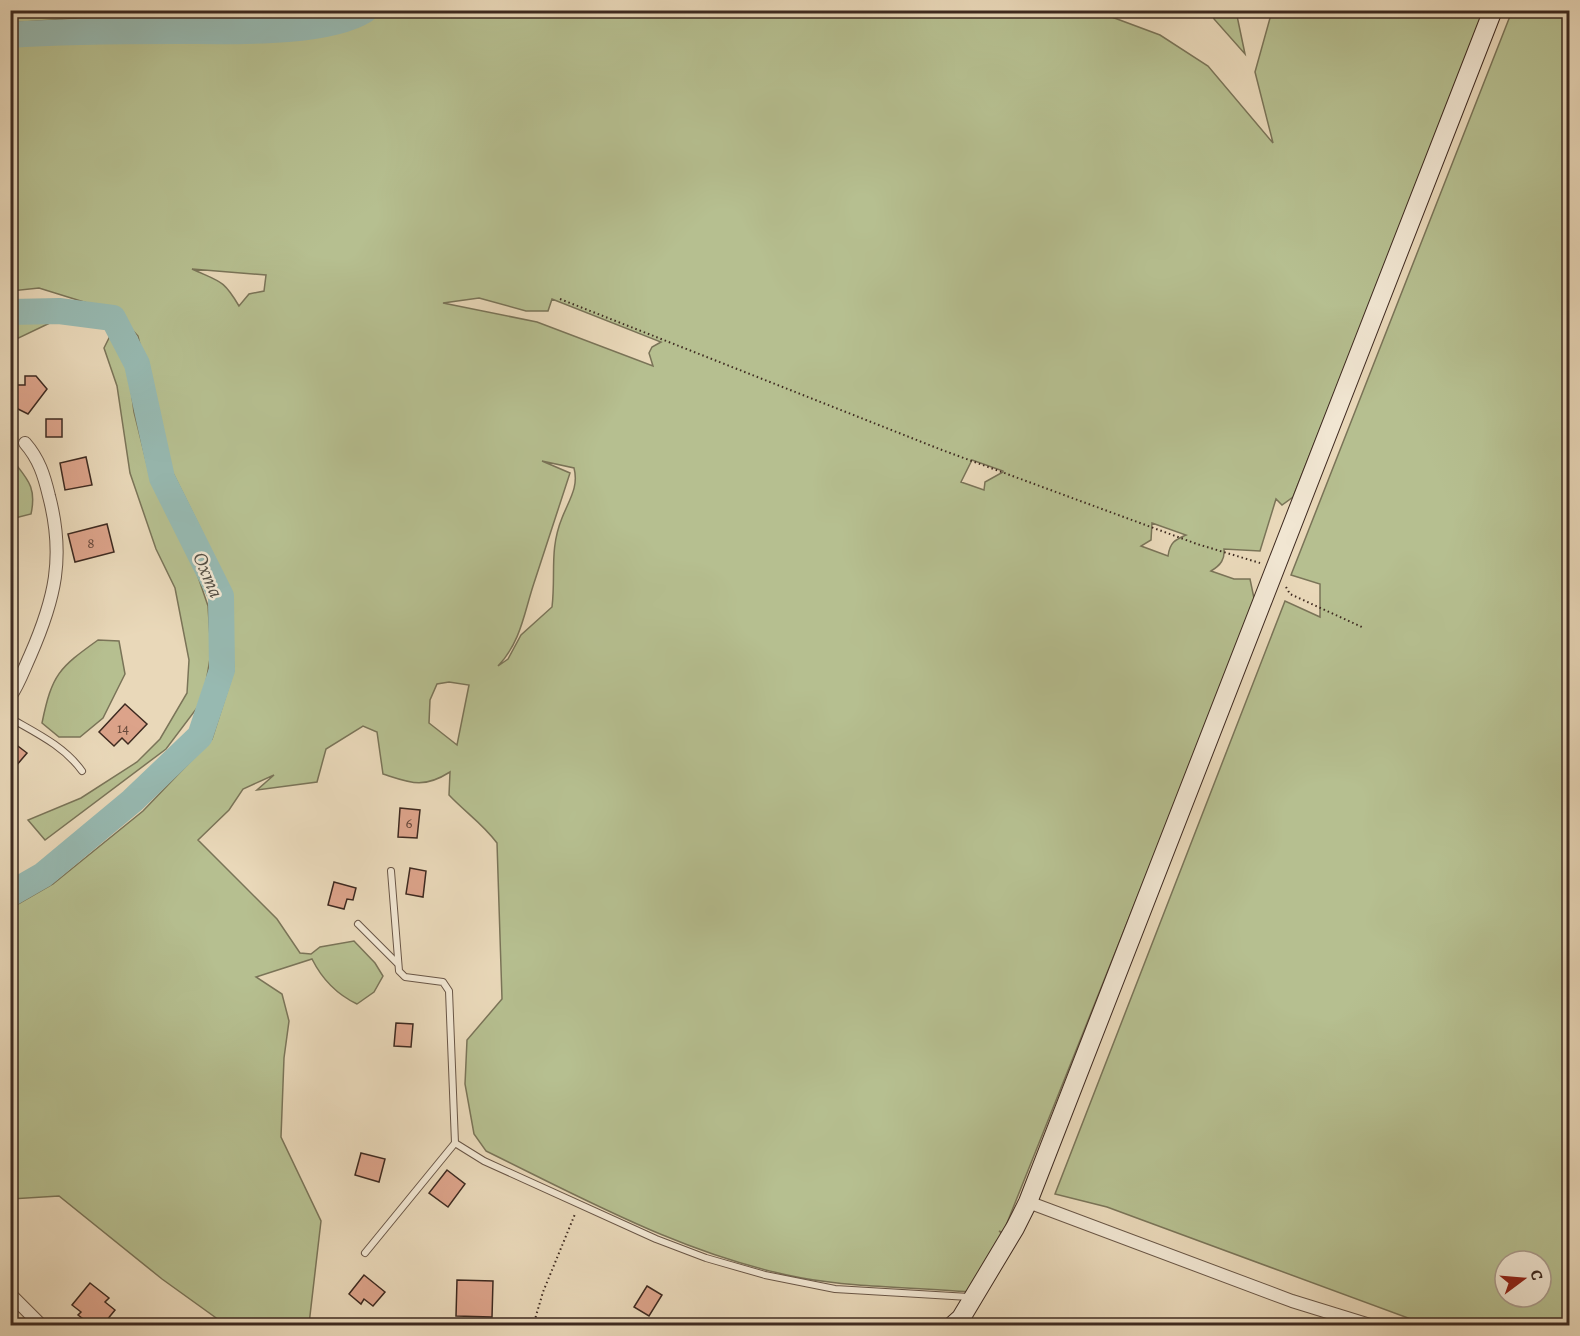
<svg xmlns="http://www.w3.org/2000/svg" width="1580" height="1336" viewBox="0 0 1580 1336" font-family="Alegreya,serif">
<style>
.green{fill:#b6bf90;stroke:#7a7458;stroke-width:1.5;fill-rule:evenodd}
.lines{fill:none;stroke-linecap:round;stroke-linejoin:round}
.river{stroke:#97b9b1;stroke-width:26}
.building{fill:#dca38a;stroke:#3e2a20;stroke-width:1.5}
.lane-casing{stroke:#695646;stroke-width:8}
.street-casing{stroke:#695646;stroke-width:14}
.secondary-casing{stroke:#3e2a20;stroke-width:20}
.path{stroke:#3e2a20;stroke-width:2;stroke-dasharray:1.5 3;stroke-linecap:butt}
.lane{stroke:#f1e6d2;stroke-width:6}
.street{stroke:#f1e6d2;stroke-width:12}
.secondary{stroke:#f1e6d2;stroke-width:18}
.labels{text-anchor:middle;dominant-baseline:central;stroke-width:5;stroke-linejoin:round;paint-order:stroke}
.number-label{font-size:15px;fill:#66483a}
.water-label{font-size:20px;font-style:italic;fill:#544e44;stroke:#f1e6d2}
</style>
<rect width="100%" height="100%" fill="#e9d8b9"/>
<filter id="stains"><feTurbulence type="fractalNoise" baseFrequency=".00333" numOctaves="4"/><feColorMatrix values="0 0 0 0 .2 0 0 0 0 .09 0 0 0 0 .02 0 0 0 .5 -.17"/></filter>
<radialGradient id="worn" r=".72"><stop offset=".6" stop-color="#630" stop-opacity="0"/><stop offset="1" stop-color="#630" stop-opacity=".3"/></radialGradient>
<!-- green -->
<g class="green">
<path d="M 11,10 L 319,10 L 319,11 L 277,18 L 79,18 L 11,23 Z"/>
<path d="M 379,10 L 1102,11 L 1101,13 L 1160,35 L 1208,66 L 1273,143 L 1255,72 L 1272,11 L 1486,11 L 1293,497 L 1282,505 L 1276,499 L 1260,551 L 1224,549 C 1225,559 1221,565 1211,571 L 1234,579 L 1250,579 L 1255,603 L 1003,1233 L 999,1231 L 1005,1236 L 970,1292 C 914,1287 857,1288 802,1278 C 689,1257 588,1201 486,1151 L 474,1134 L 465,1084 L 467,1040 L 502,999 L 497,843 C 483,824 465,812 449,795 L 450,772 C 423,789 411,783 383,774 L 377,732 L 363,726 L 326,749 L 317,782 L 257,790 L 274,775 L 243,789 L 229,810 L 198,840 L 277,919 L 300,953 L 311,954 L 320,947 L 354,941 L 375,963 L 383,976 L 374,992 L 357,1004 C 336,994 322,979 312,959 L 256,977 L 282,994 L 289,1021 L 284,1058 L 281,1137 L 321,1221 L 309,1324 L 226,1325 L 162,1279 L 59,1196 L 11,1199 L 11,908 L 53,884 L 143,811 L 212,739 L 234,670 L 228,594 L 202,532 L 168,463 L 138,336 L 116,312 L 39,288 L 11,291 L 11,43 L 64,39 L 274,41 L 356,25 ZM 192,269 L 266,275 L 264,291 L 249,294 L 239,306 C 223,279 220,282 192,269 ZM 479,298 L 526,311 L 548,311 L 552,299 L 661,342 L 652,347 L 649,353 L 653,366 L 537,322 L 443,303 ZM 972,460 L 1003,471 L 1003,472 L 985,482 L 984,490 L 961,482 ZM 542,461 L 574,468 C 579,487 569,500 562,518 C 549,550 556,574 552,607 L 521,635 L 508,659 L 498,666 C 521,642 524,613 534,583 C 546,546 558,510 570,473 ZM 1152,523 L 1186,535 C 1175,540 1170,542 1168,556 L 1141,546 L 1151,540 ZM 449,682 L 469,685 L 457,745 L 429,723 L 430,700 L 437,684 Z"/>
<path d="M 1212,11 L 1236,11 L 1245,54 L 1214,19 Z"/>
<path d="M 1512,11 L 1570,11 L 1569,1325 L 1427,1325 L 1107,1207 L 1055,1194 L 1285,601 L 1320,617 L 1320,584 L 1291,575 ZM 1505,1261 L 1541,1261 L 1541,1297 L 1505,1297 Z"/>
<path d="M 54,321 L 12,341 L 11,342 L 11,322 Z"/>
<path d="M 110,336 L 127,359 L 134,412 L 151,480 L 192,559 L 208,606 L 211,653 L 203,700 L 166,749 L 45,840 L 28,820 L 81,798 L 137,762 L 160,739 L 187,693 L 189,660 L 175,588 L 156,549 L 130,473 L 117,386 L 104,348 Z"/>
<path d="M 11,458 C 27,479 37,486 31,514 L 11,519 Z"/>
<path d="M 98,640 L 119,641 L 125,674 L 103,718 L 80,737 L 59,737 L 42,723 C 52,674 59,668 98,640 Z"/>
</g>
<g class="lines">
<!-- river -->
<g class="river">
<path d="M 10,35 C 67,31 124,31 180,31 C 228,31 326,35 365,10"/>
<path d="M 10,312 L 59,311 L 113,318 L 137,364 L 162,478 L 221,596 L 222,670 L 200,736 L 132,801 L 43,875 L 10,894"/>
</g>
</g>
<!-- building -->
<g class="building">
<path d="M 10,376 L 18,385 L 25,385 L 25,376 L 36,376 L 47,389 L 28,414 L 10,405 Z"/>
<rect x="46" y="419" width="16" height="18"/>
<path d="M 86,457 L 92,485 L 65,490 L 60,463 Z"/>
<path d="M 107,524 L 114,552 L 75,562 L 68,534 Z"/>
<path d="M 125,704 L 147,724 L 128,744 L 122,738 L 114,746 L 99,732 Z"/>
<path d="M 10,740 L 27,753 L 10,773 Z"/>
<path d="M 400,808 L 420,810 L 417,838 L 398,837 Z"/>
<path d="M 410,868 L 426,871 L 423,897 L 406,894 Z"/>
<path d="M 334,882 L 356,888 L 353,900 L 347,899 L 344,909 L 328,905 Z"/>
<path d="M 396,1023 L 413,1024 L 411,1047 L 394,1046 Z"/>
<path d="M 361,1153 L 385,1159 L 379,1182 L 355,1175 Z"/>
<path d="M 447,1170 L 465,1184 L 448,1207 L 429,1193 Z"/>
<path d="M 364,1275 L 385,1292 L 373,1306 L 364,1299 L 361,1304 L 349,1294 Z"/>
<path d="M 457,1280 L 493,1281 L 492,1317 L 456,1316 Z"/>
<path d="M 90,1283 L 109,1298 L 105,1302 L 115,1310 L 102,1326 L 95,1320 L 91,1325 L 78,1315 L 81,1312 L 72,1305 Z"/>
<path d="M 647,1286 L 662,1295 L 649,1316 L 634,1307 Z"/>
</g>
<g class="lines">
<defs>
<g id="lane">
<path d="M 10,718 C 36,733 64,746 82,771"/>
<path d="M 391,871 L 399,971 L 405,977 L 443,982 L 449,991 L 455,1143"/>
<path d="M 358,924 L 397,963"/>
<path d="M 365,1253 L 455,1143 L 484,1161 L 656,1239 L 706,1258 L 765,1275 L 835,1289 L 969,1297"/>
</g>
<g id="street">
<path d="M 10,697 C 19,684 24,669 30,656 C 55,599 65,557 49,496 C 44,475 39,459 25,443"/>
<path d="M 1028,1202 L 1292,1301 L 1373,1326"/>
<path d="M 10,1294 L 42,1326"/>
</g>
<path id="secondary" d="M 952,1326 L 961,1318 L 1015,1228 L 1028,1202 L 1493,10"/>
</defs>
<!-- lane casing -->
<use href="#lane" class="lane-casing"/>
<!-- street casing -->
<use href="#street" class="street-casing"/>
<!-- secondary casing -->
<use href="#secondary" class="secondary-casing"/>
<!-- path -->
<g class="path">
<path d="M 560,299 L 942,450 L 1197,544 L 1260,563"/>
<path d="M 1286,587 L 1290,594 L 1364,628"/>
<path d="M 533,1326 L 543,1292 L 575,1214"/>
</g>
<!-- lane -->
<use href="#lane" class="lane"/>
<!-- street -->
<use href="#street" class="street"/>
<!-- secondary -->
<use href="#secondary" class="secondary"/>
</g>
<g class="labels">
<!-- number labels -->
<g class="number-label">
<text x="91" y="543">8</text>
<text x="123" y="728">14</text>
<text x="409" y="823">6</text>
</g>
<!-- water labels -->
<g class="water-label">
<text transform="translate(208 575) rotate(67)">Охта</text>
</g>
</g>
<!-- margin -->
<rect width="1580" height="1336" fill="none" stroke="#e9d8b9" stroke-width="36"/>
<rect x="12" y="12" width="1556" height="1312" fill="none" stroke="#3e2a20" stroke-width="3"/>
<rect x="18" y="18" width="1544" height="1300" fill="none" stroke="#3e2a20" stroke-width="1.5"/>
<!-- north arrow -->
<g transform="translate(1523 1279) rotate(74)"><circle r="28" fill="#f1e6d2" stroke="#a99b8b" stroke-width="1.5"/>
<path d="M0-4.5L10 22L0 15L-10 22Z" fill="#8f2418"/>
<text y="-9" font-size="16" font-weight="bold" text-anchor="middle" fill="#3e2a20">С</text>
</g>
<rect width="100%" height="100%" filter="url(#stains)"/>
<rect width="100%" height="100%" fill="url(#worn)"/>
</svg>
